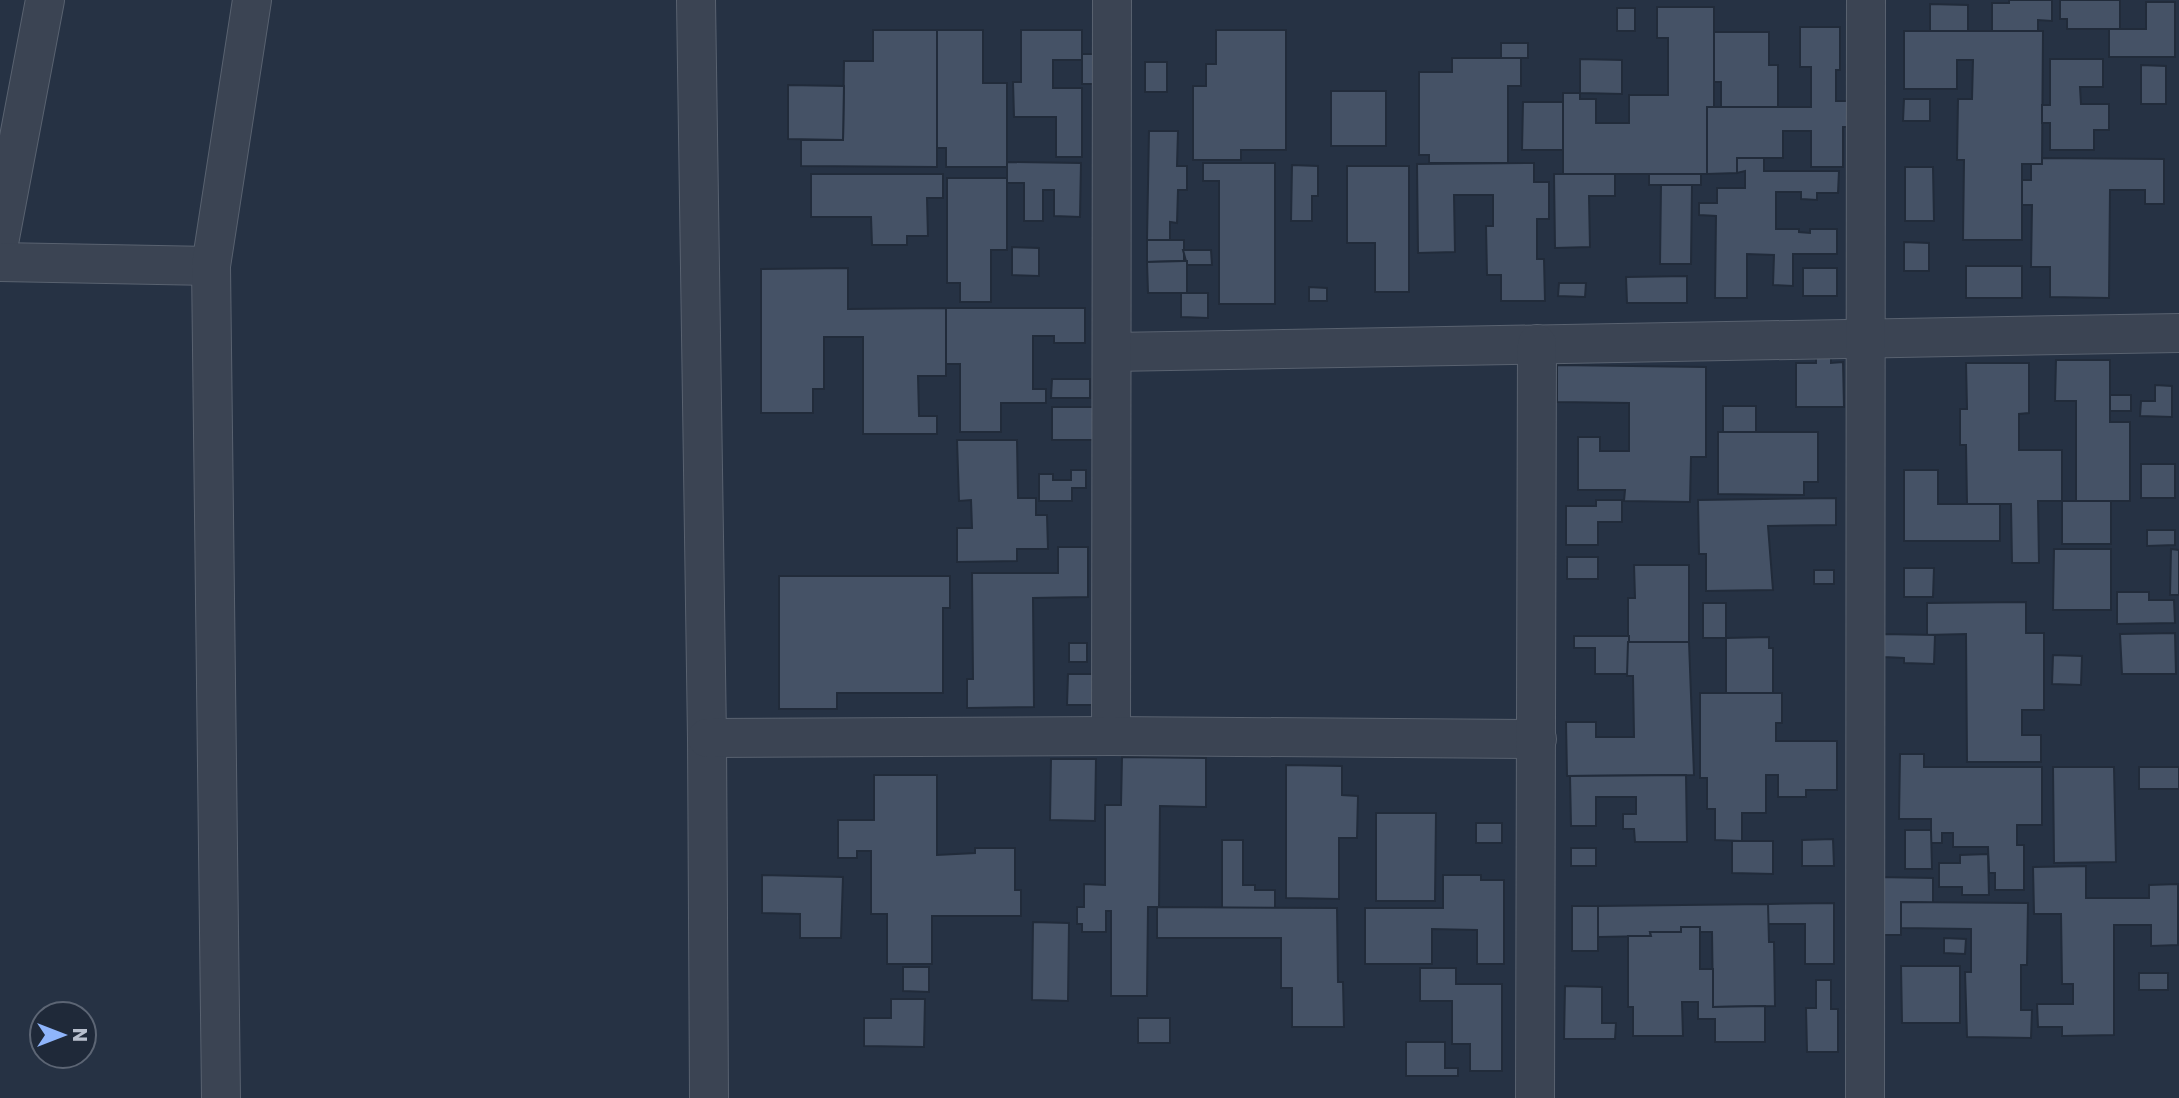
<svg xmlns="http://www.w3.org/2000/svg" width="2179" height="1098" viewBox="0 0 2179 1098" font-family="Poppins,sans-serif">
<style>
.building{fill:#455266;stroke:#212b3a;stroke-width:2}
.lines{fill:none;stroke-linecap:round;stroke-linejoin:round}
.minor-casing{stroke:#596270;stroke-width:40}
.minor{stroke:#3b4453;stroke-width:38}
</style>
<rect width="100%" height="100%" fill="#263244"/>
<!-- building -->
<g class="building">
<path d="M 2009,0 L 2052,0 L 2052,21 L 2038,20 L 2038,31 L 1992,31 L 1992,3 L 2009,3 Z"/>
<path d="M 2060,0 L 2120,0 L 2120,29 L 2067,29 L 2067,19 L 2060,19 Z"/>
<path d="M 2146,2 L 2175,2 L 2175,57 L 2109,57 L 2109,29 L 2146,29 Z"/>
<path d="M 1930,4 L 1968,5 L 1968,31 L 1930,31 Z"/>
<path d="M 1657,7 L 1714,7 L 1714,107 L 1707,107 L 1707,174 L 1563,174 L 1563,93 L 1580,93 L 1580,99 L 1596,99 L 1596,123 L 1629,123 L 1629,95 L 1668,95 L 1668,38 L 1657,38 Z"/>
<rect x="1617" y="8" width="18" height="23"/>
<path d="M 1800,27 L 1840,27 L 1840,70 L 1836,70 L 1836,101 L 1860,101 L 1860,127 L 1843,127 L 1843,167 L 1811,167 L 1811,131 L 1783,131 L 1783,158 L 1737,158 L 1737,173 L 1707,174 L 1707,107 L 1811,107 L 1811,67 L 1800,67 Z"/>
<path d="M 873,30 L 937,30 L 937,167 L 801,166 L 801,140 L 843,140 L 844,61 L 873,61 Z"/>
<path d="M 937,30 L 983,30 L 983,83 L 1007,83 L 1007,167 L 946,167 L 946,148 L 937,148 Z"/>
<path d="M 1021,30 L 1082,30 L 1082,60 L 1053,60 L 1053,88 L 1082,88 L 1082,157 L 1056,157 L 1056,117 L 1014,117 L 1013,82 L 1021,82 Z"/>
<path d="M 1216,30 L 1286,30 L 1286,150 L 1241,150 L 1241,160 L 1193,160 L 1193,86 L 1206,86 L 1206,64 L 1216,64 Z"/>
<path d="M 1904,31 L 2043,31 L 2042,164 L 2022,164 L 2022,240 L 1963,240 L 1964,160 L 1957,160 L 1958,99 L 1972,99 L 1973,60 L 1957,60 L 1957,89 L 1904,89 Z"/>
<path d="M 1714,32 L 1769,32 L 1769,65 L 1778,65 L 1778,107 L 1721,107 L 1721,82 L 1714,82 Z"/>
<rect x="1501" y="43" width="27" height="15"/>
<rect x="1082" y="54" width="17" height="30"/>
<path d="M 1452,58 L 1521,58 L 1521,86 L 1508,86 L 1508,163 L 1429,163 L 1429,155 L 1419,155 L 1419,72 L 1452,72 Z"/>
<path d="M 1580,59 L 1622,60 L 1622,94 L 1580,93 Z"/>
<path d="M 2050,59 L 2103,59 L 2103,87 L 2080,87 L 2081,104 L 2109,104 L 2109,130 L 2094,130 L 2094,150 L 2050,150 L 2050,123 L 2042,123 L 2042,105 L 2050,105 Z"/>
<rect x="1145" y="62" width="22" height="30"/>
<path d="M 2141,65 L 2166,66 L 2166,104 L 2141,104 Z"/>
<path d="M 788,85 L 844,86 L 843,140 L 788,139 Z"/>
<rect x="1331" y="91" width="55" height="55"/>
<path d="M 1904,99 L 1930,99 L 1930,121 L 1903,121 Z"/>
<path d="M 1523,102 L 1563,102 L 1563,150 L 1522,150 Z"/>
<path d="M 1149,131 L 1178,131 L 1177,166 L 1187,166 L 1187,190 L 1178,190 L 1177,223 L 1170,222 L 1170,240 L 1147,240 Z"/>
<path d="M 1737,158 L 1764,158 L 1764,171 L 1839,171 L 1838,193 L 1817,193 L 1817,200 L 1801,199 L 1801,192 L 1776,192 L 1776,229 L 1799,229 L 1799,232 L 1810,233 L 1810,229 L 1837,229 L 1837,254 L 1793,254 L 1793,286 L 1773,285 L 1774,255 L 1747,254 L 1747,298 L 1715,298 L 1716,216 L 1699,215 L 1699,203 L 1717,203 L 1717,188 L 1745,188 L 1745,171 L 1737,173 Z"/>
<path d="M 2042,158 L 2164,159 L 2164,204 L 2145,204 L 2145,190 L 2110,190 L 2109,298 L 2050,297 L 2050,267 L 2031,267 L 2032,205 L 2022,205 L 2022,180 L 2031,180 L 2031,164 L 2042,164 Z"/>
<path d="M 1007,162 L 1081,163 L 1080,217 L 1054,216 L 1054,190 L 1043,190 L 1043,221 L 1024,221 L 1024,183 L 1007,183 Z"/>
<path d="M 1203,163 L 1275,163 L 1275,304 L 1219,304 L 1219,181 L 1203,181 Z"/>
<path d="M 1534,163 L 1534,182 L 1549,182 L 1549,219 L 1537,219 L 1537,259 L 1544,259 L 1545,301 L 1501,301 L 1501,275 L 1487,275 L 1486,226 L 1493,226 L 1493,195 L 1454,195 L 1455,252 L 1418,253 L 1417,164 Z"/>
<path d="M 1292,165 L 1318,166 L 1318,196 L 1312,196 L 1312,221 L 1291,221 Z"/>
<path d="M 1347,166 L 1409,166 L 1409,292 L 1375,292 L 1375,243 L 1347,243 Z"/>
<path d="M 1905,167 L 1933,167 L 1934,221 L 1905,221 Z"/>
<path d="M 811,174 L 943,174 L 943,198 L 927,198 L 928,236 L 907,236 L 907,245 L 872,245 L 871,217 L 811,217 Z"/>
<path d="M 1554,174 L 1615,174 L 1615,196 L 1589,196 L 1590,247 L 1555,248 Z"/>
<rect x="1649" y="174" width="52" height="11"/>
<path d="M 947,178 L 1007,178 L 1007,250 L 991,250 L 991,302 L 960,302 L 960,283 L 947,283 Z"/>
<path d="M 1661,185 L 1692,185 L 1691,264 L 1660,264 Z"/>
<path d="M 1147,240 L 1184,240 L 1184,261 L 1147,262 Z"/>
<path d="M 1904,242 L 1929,243 L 1929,271 L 1904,271 Z"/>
<path d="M 1012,247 L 1039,248 L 1039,276 L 1012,275 Z"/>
<path d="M 1183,250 L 1211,250 L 1212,265 L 1187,265 Z"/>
<path d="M 1184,261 L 1187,261 L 1187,293 L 1148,293 L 1147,262 Z"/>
<rect x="1966" y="266" width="56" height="32"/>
<path d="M 848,268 L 848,309 L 946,308 L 946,376 L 918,376 L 919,416 L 937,416 L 937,434 L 863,434 L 863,337 L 824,337 L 824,389 L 813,389 L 813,413 L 761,413 L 761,269 Z"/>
<rect x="1803" y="268" width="34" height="28"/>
<path d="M 1687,276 L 1687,303 L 1627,303 L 1626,277 Z"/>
<path d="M 1559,283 L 1586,283 L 1585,297 L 1558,296 Z"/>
<path d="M 1309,287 L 1327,288 L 1327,301 L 1309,301 Z"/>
<path d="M 1181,293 L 1208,293 L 1208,318 L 1181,317 Z"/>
<path d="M 946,308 L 1085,308 L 1085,343 L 1054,343 L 1054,336 L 1033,336 L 1033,389 L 1046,389 L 1046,403 L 1001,403 L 1001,432 L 960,432 L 960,364 L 946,364 Z"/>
<path d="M 1816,352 L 1831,352 L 1831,363 L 1843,362 L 1844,407 L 1796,407 L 1796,363 L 1816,363 Z"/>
<path d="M 2056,360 L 2110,360 L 2110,422 L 2130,422 L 2130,501 L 2076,501 L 2076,401 L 2055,401 Z"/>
<path d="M 1966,363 L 2029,363 L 2029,413 L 2019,414 L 2019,450 L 2062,450 L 2062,501 L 2038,501 L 2039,563 L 2012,563 L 2011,504 L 1967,504 L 1966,445 L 1960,445 L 1960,409 L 1967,409 Z"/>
<path d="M 1557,365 L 1706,367 L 1706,457 L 1691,457 L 1690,502 L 1624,501 L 1625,490 L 1578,490 L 1578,437 L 1600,437 L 1600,451 L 1629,451 L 1629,403 L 1557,402 Z"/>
<path d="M 1052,379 L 1090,379 L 1090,398 L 1051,398 Z"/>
<path d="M 2155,385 L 2172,386 L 2172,417 L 2140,416 L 2141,401 L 2155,401 Z"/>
<rect x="2110" y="395" width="21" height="16"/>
<rect x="1723" y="406" width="33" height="26"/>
<rect x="1052" y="407" width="43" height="33"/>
<path d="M 1718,432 L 1818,432 L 1818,482 L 1804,482 L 1804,495 L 1718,494 Z"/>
<path d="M 957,440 L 1017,440 L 1018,498 L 1036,498 L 1036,515 L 1047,515 L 1048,549 L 1017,549 L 1017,561 L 957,562 L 957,528 L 972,528 L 971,500 L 959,501 Z"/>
<rect x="2141" y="464" width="34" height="34"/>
<path d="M 1071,470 L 1086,470 L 1086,488 L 1072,488 L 1072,501 L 1039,501 L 1039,474 L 1053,474 L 1053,480 L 1071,480 Z"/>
<path d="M 1904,470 L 1938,470 L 1938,504 L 2000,504 L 2000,541 L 1904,541 Z"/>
<path d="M 1836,498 L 1836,525 L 1768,526 L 1773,590 L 1706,591 L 1706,554 L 1699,554 L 1698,500 Z"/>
<path d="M 1596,500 L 1622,500 L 1622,522 L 1598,522 L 1598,545 L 1566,545 L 1566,506 L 1596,506 Z"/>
<rect x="2062" y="501" width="49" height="43"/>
<path d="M 2147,530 L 2175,530 L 2175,545 L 2147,546 Z"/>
<path d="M 1058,547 L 1088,547 L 1088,597 L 1033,598 L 1034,707 L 967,708 L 967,679 L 973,679 L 972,573 L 1058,573 Z"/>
<path d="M 2054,549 L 2111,549 L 2111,610 L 2053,610 Z"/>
<path d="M 2171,549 L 2179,550 L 2179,595 L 2170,595 Z"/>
<rect x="1567" y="557" width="31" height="22"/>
<path d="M 1634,565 L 1689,565 L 1689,642 L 1628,642 L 1628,598 L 1635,598 Z"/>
<path d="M 1904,568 L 1934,568 L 1933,597 L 1904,597 Z"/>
<rect x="1814" y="570" width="20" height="14"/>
<path d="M 779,576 L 950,576 L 950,608 L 943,608 L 943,693 L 837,693 L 837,709 L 779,709 Z"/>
<path d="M 2117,592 L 2149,592 L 2149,600 L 2174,600 L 2175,623 L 2117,624 Z"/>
<path d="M 2026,602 L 2026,633 L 2044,633 L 2044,710 L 2022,710 L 2022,735 L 2041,735 L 2041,762 L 1967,762 L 1966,634 L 1927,635 L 1927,603 Z"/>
<rect x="1703" y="603" width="23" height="35"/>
<path d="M 2175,633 L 2176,674 L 2122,674 L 2120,634 Z"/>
<path d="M 1883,634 L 1935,635 L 1934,664 L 1904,663 L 1904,658 L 1883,657 Z"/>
<path d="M 1574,636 L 1629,636 L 1629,674 L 1595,674 L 1595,648 L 1574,648 Z"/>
<path d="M 1769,637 L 1769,648 L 1773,648 L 1773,693 L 1726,693 L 1726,638 Z"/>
<path d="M 1628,642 L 1689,642 L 1694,775 L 1567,776 L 1566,722 L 1596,722 L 1596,737 L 1634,737 L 1633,676 L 1627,676 Z"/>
<rect x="1069" y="643" width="18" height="19"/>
<path d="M 2053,655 L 2082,656 L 2081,685 L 2052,684 Z"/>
<path d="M 1068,674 L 1095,674 L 1094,705 L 1067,705 Z"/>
<path d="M 1700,693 L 1782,693 L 1782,723 L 1776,723 L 1776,741 L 1837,741 L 1837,790 L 1806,790 L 1806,797 L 1778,797 L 1778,775 L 1766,775 L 1766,813 L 1742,813 L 1742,841 L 1715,840 L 1715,809 L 1707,809 L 1707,778 L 1700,778 Z"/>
<path d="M 1900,754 L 1924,754 L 1924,767 L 2042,767 L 2042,825 L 2017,825 L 2017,845 L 2024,845 L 2024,890 L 1995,890 L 1995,873 L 1989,873 L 1988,847 L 1953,847 L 1953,833 L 1942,833 L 1942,843 L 1931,843 L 1931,819 L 1899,819 Z"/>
<path d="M 1122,757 L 1206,758 L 1206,807 L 1160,806 L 1159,907 L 1148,907 L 1147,996 L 1111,996 L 1111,911 L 1106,911 L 1106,932 L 1082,932 L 1082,924 L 1077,924 L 1077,907 L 1084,907 L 1084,884 L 1105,885 L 1105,805 L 1121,805 Z"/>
<path d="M 1051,759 L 1096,759 L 1095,821 L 1050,820 Z"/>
<path d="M 1286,765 L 1342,766 L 1342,795 L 1358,796 L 1357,838 L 1339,838 L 1339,899 L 1286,898 Z"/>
<path d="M 2053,767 L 2114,767 L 2116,862 L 2054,863 Z"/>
<rect x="2139" y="767" width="40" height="22"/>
<path d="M 874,775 L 937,775 L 937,855 L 975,853 L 975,848 L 1015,848 L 1015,890 L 1021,890 L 1021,916 L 932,916 L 932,964 L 887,964 L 887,914 L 871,914 L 871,851 L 857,851 L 857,858 L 838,858 L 838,820 L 874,820 Z"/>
<path d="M 1686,775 L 1687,842 L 1635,842 L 1634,829 L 1623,829 L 1623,814 L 1636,814 L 1636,797 L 1596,797 L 1596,826 L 1571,826 L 1570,776 Z"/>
<path d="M 1376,813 L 1436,813 L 1435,901 L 1376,901 Z"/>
<rect x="1476" y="823" width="26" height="20"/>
<path d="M 1905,830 L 1931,830 L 1932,869 L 1905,869 Z"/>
<path d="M 1833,839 L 1834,866 L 1802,866 L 1802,840 Z"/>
<path d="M 1222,840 L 1243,840 L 1243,885 L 1255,885 L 1255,890 L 1275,890 L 1275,908 L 1222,908 Z"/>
<path d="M 1732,841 L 1773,841 L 1773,874 L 1732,873 Z"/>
<rect x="1571" y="848" width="25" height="18"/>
<path d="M 1988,854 L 1989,895 L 1962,895 L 1962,887 L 1939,887 L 1939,863 L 1960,863 L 1960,855 Z"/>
<path d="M 2086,866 L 2086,898 L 2149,898 L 2149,885 L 2178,884 L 2178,945 L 2151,946 L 2151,925 L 2114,925 L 2114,1035 L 2062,1036 L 2062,1027 L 2038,1027 L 2037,1004 L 2073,1004 L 2073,984 L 2062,984 L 2061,914 L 2034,914 L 2033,867 Z"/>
<path d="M 762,875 L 843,877 L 841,938 L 800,938 L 800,914 L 762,913 Z"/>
<path d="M 1443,875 L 1481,875 L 1481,880 L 1504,880 L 1504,964 L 1477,964 L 1477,930 L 1432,929 L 1432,964 L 1365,964 L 1365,908 L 1443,908 Z"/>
<path d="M 1878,877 L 1933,878 L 1933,903 L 1901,902 L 1901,935 L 1878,935 Z"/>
<path d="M 1901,902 L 2028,903 L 2027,965 L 2021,965 L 2021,1010 L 2032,1010 L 2031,1038 L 1967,1037 L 1965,972 L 1971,972 L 1971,929 L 1901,928 Z"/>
<path d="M 1834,903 L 1834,964 L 1805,964 L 1805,924 L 1768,924 L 1768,904 Z"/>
<path d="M 1768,904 L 1769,942 L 1774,942 L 1775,1006 L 1713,1007 L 1712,932 L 1700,932 L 1700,927 L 1681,927 L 1681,932 L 1650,932 L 1651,936 L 1598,937 L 1598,906 Z"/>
<rect x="1572" y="906" width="26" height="45"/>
<path d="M 1157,907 L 1337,908 L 1338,982 L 1343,982 L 1344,1027 L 1292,1027 L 1292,988 L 1281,988 L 1281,938 L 1157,938 Z"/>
<path d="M 1033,922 L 1069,923 L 1068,1001 L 1032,1000 Z"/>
<path d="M 1681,927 L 1700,927 L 1700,969 L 1713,969 L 1713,1007 L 1765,1006 L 1765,1042 L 1715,1042 L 1715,1019 L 1698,1019 L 1698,1002 L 1682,1002 L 1683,1036 L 1633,1036 L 1633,1007 L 1628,1007 L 1628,936 L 1651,936 L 1650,932 L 1681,932 Z"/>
<path d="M 1944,938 L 1966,939 L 1965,954 L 1944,953 Z"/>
<path d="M 1901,966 L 1960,966 L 1960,1023 L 1902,1023 Z"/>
<path d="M 903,967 L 929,967 L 929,992 L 903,991 Z"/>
<path d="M 1420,968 L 1456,968 L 1456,984 L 1502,984 L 1502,1071 L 1470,1071 L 1470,1044 L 1452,1044 L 1452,1001 L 1420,1001 Z"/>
<rect x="2139" y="973" width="29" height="17"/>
<path d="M 1816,980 L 1831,980 L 1831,1009 L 1838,1009 L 1838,1052 L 1807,1052 L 1806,1008 L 1816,1008 Z"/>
<path d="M 1565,986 L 1602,987 L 1602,1023 L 1616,1023 L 1615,1039 L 1564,1039 Z"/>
<path d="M 891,999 L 925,999 L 924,1047 L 864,1046 L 864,1018 L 891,1018 Z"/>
<rect x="1138" y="1018" width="32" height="25"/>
<path d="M 1406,1042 L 1445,1042 L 1445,1068 L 1458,1068 L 1458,1076 L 1406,1076 Z"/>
</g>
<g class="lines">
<defs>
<g id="minor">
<path d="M 696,0 L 707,738 L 709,1098"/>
<path d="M 0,238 L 45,0"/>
<path d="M 0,262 L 211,266"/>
<path d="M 1112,352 L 2179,333"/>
<path d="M 1111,736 L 1112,0"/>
<path d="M 707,738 L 1111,736 L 1537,739"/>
<path d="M 221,1098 L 211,266 L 252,0"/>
<path d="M 1535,1098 L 1537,344"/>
<path d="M 1865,1098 L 1866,0"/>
</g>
</defs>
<!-- minor casing -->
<use href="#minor" class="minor-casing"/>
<!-- minor -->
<use href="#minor" class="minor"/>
</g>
<!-- north arrow -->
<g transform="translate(63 1035) rotate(90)"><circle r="33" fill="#1f2939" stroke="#5c6574" stroke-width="2"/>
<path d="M0-5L12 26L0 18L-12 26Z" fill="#8fb5fb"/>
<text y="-10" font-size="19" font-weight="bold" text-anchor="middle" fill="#b8bfcd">N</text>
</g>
</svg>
